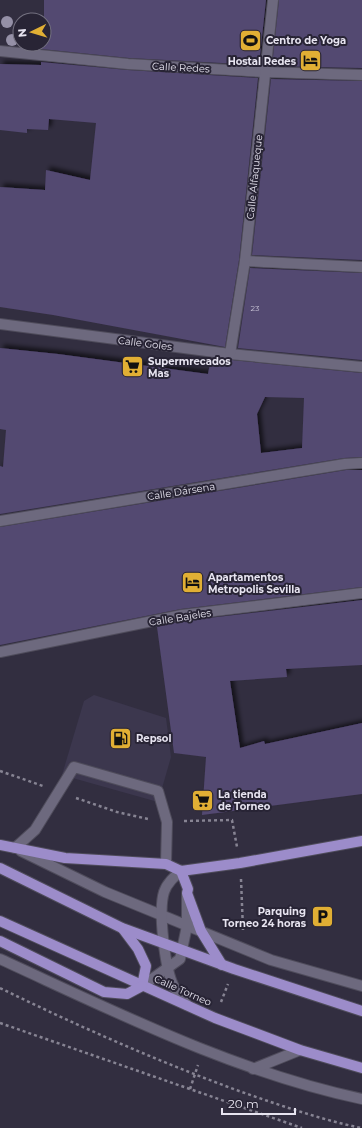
<svg xmlns="http://www.w3.org/2000/svg" width="362" height="1128" font-family="Montserrat,sans-serif">
  <defs>
    <filter id="shadow"><feDropShadow dx="3.5" dy="-3.5" stdDeviation="2" flood-color="#0009"/></filter>
  </defs>
  <rect width="100%" height="100%" fill="#322e40"/>
  <polygon fill="#3c374e" points="94,695 166,718 171,757 158,802 62,775 84,701"/>
  <g fill="#534871" fill-rule="evenodd" filter="url(#shadow)">
    <polygon points="44,0 266,0 259,65 129,58 41,49 42,44 44,44"/>
    <polygon points="279,0 362,0 362,68 272,66"/>
    <polygon points="41,62 128,70 258,78 239,260 225,347 53,315 0,307 0,187 45,190 46,170 90,180 96,123 49,119 48,130 27,129 27,133 0,130 0,64 41,65"/>
    <polygon points="271,79 362,81 362,260 252,255"/>
    <polygon points="250,268 362,273 362,360 238,348"/>
    <path d="M0,348L58,354L208,374L211,358L362,373V457L344,458L0,514V466L3,467L6,430L0,429ZM265,397L304,398L302,448L261,453L257,414Z"/>
    <polygon points="346,470 362,470 362,587 181,609 0,645 0,527"/>
    <polygon points="362,600 362,665 286,669 287,677 230,681 240,748 264,741 265,744 362,723 362,794 202,815 206,757 174,753 157,627 183,621"/>
  </g>
  <g fill="none" stroke-linecap="round" stroke-linejoin="round">
    <defs>
      <g id="minor">
        <polyline points="0,51 128,64 264,72 362,75"/>
        <polyline points="245,261 362,267"/>
        <polyline points="0,324 230,354 362,367"/>
        <polyline points="230,354 245,261 273,0"/>
        <polyline points="0,521 345,464 362,463"/>
        <polyline points="0,652 182,615 362,593"/>
        <polyline points="15,848 35,830 74,767 158,791 167,822 166,864"/>
        <polyline points="21,851 105,892 271,960 362,986"/>
        <path d="M181,871C174,877 167,883 164,892C158,911 165,970 174,987C178,994 183,999 187,1005"/>
        <path d="M0,959C118,1013 235,1072 362,1099"/>
        <polyline points="142,986 180,959 187,926 187,896"/>
        <polyline points="253,1069 300,1050"/>
      </g>
      <g id="major">
        <polyline points="0,845 65,858 166,864 181,871 240,863 362,841"/>
        <polyline points="0,868 122,928 234,969 362,1011"/>
        <polyline points="181,871 188,889 187,893 201,931 222,965"/>
        <polyline points="0,921 215,1018 300,1050 362,1068"/>
        <polyline points="123,929 138,949 146,966 142,986"/>
        <polyline points="0,941 104,992 127,994 142,986"/>
      </g>
    </defs>
    <use href="#minor" stroke="#4f4c5b" stroke-width="12"/>
    <use href="#major" stroke="#4f4c5b" stroke-width="12"/>
    <g stroke="#878493" stroke-width="2.5" stroke-dasharray="3 3" stroke-linecap="butt">
      <polyline points="0,771 43,786"/>
      <polyline points="76,798 117,812 148,819"/>
      <polyline points="184,821 232,820 237,847"/>
      <polyline points="241,879 243,930"/>
      <path d="M0,988C78,1026 157,1061 239,1091C279,1105 319,1119 361,1128"/>
      <polyline points="221,1002 228,984"/>
      <polyline points="0,1023 302,1128"/>
      <polyline points="190,1089 198,1065"/>
    </g>
    <use href="#minor" stroke="#6d697e" stroke-width="10"/>
    <use href="#major" stroke="#9c8cca" stroke-width="10"/>
  </g>
  <g fill="#9590a7">
    <circle cx="7" cy="22" r="6"/>
    <circle cx="12" cy="40" r="6"/>
  </g>
  <defs>
    <symbol id="stadium-square" viewBox="-11 -11 22 22"><rect x="-9" y="-9" width="18" height="18" rx="4" fill="#e1af34" stroke="#282435"/><path d="M0-5a6.5 5 0 1 0 0 10a6.5 5 0 1 0 0-10ZM-3.5-1.8h7v3.6h-7Z" fill="#111"/></symbol>
    <symbol id="hotel-square" viewBox="-11 -11 22 22"><rect x="-9" y="-9" width="18" height="18" rx="4" fill="#e1af34" stroke="#282435"/><path d="M-6-4.5h1.5V1H6V5H4.5V3h-9V5H-6ZM-4 0a1.8 1.8 0 1 1 3.6 0ZM.5 0V-2.5h3Q6-2.5 6 0Z" fill="#111"/></symbol>
    <symbol id="supermarket-square" viewBox="-11 -11 22 22"><rect x="-9" y="-9" width="18" height="18" rx="4" fill="#e1af34" stroke="#282435"/><path d="M-6-5.5h2.5l.6 2H6L4.5 2H-2.5L-4.4-4H-6ZM-1.5 3.2a1.3 1.3 0 1 0 .1 0ZM3 3.2a1.3 1.3 0 1 0 .1 0Z" fill="#111"/></symbol>
    <symbol id="fuel-square" viewBox="-11 -11 22 22"><rect x="-9" y="-9" width="18" height="18" rx="4" fill="#e1af34" stroke="#282435"/><path d="M-5.5-6h7V0h2V4h1.3V-2.5L3-4.5l.8-.8L6-3V5H2.5V1h-1V6h-7ZM-4.2-4.7v3.2H.2V-4.7Z" fill="#111"/></symbol>
    <symbol id="parking-square" viewBox="-11 -11 22 22"><rect x="-9" y="-9" width="18" height="18" rx="4" fill="#e1af34" stroke="#282435"/><path d="M-3.5-5.5H1a3.5 3.5 0 0 1 0 7H-1V5.5H-3.5ZM-1-3.4V-.6H.8a1.4 1.4 0 0 0 0-2.8Z" fill="#111"/></symbol>
  </defs>
  <g fill-rule="evenodd">
    <use href="#stadium-square" x="238" y="28" width="25" height="25"/>
    <use href="#hotel-square" x="298" y="48" width="25" height="25"/>
    <use href="#supermarket-square" x="120" y="354" width="25" height="25"/>
    <use href="#hotel-square" x="180" y="570" width="25" height="25"/>
    <use href="#fuel-square" x="108" y="726" width="25" height="25"/>
    <use href="#supermarket-square" x="190" y="788" width="25" height="25"/>
    <use href="#parking-square" x="310" y="904" width="25" height="25"/>
  </g>
  <g text-anchor="middle" stroke-width="4" stroke-linejoin="round" paint-order="stroke">
    <g font-size="8" fill="#c2bdd0">
      <text x="255" y="311">23</text>
    </g>
    <g font-size="10" font-weight="bold" fill="#e7e4f0" stroke="#282435" text-anchor="start">
      <text x="266" y="44">Centro de Yoga</text>
      <text x="296" y="65" text-anchor="end">Hostal Redes</text>
      <text x="148" y="365">Supermrecados<tspan x="148" dy="12">Mas</tspan></text>
      <text x="208" y="581">Apartamentos<tspan x="208" dy="12">Metropolis Sevilla</tspan></text>
      <text x="136" y="742">Repsol</text>
      <text x="218" y="798">La tienda<tspan x="218" dy="12">de Torneo</tspan></text>
      <text x="306" y="915" text-anchor="end">Parquing<tspan x="306" dy="12">Torneo 24 horas</tspan></text>
    </g>
    <g font-size="10" fill="#e7e4f0" stroke="#282435">
      <text transform="translate(181 67) rotate(3)" y="4">Calle Redes</text>
      <text transform="translate(254 177) rotate(-84)" y="4">Calle Alfaqueque</text>
      <text transform="translate(145 343) rotate(7)" y="4">Calle Goles</text>
      <text transform="translate(181 491) rotate(-9)" y="4">Calle Dársena</text>
      <text transform="translate(180 617) rotate(-9)" y="4">Calle Bajeles</text>
      <text transform="translate(183 990) rotate(24)" y="4">Calle Torneo</text>
    </g>
  </g>
  <g transform="translate(32 32) rotate(265)"><circle r="19" fill="#282435" stroke="#747180"/>
  <path d="M0-3L7 15L0 10L-7 15Z" fill="#e1af34"/>
  <text y="-6" font-size="11" font-weight="bold" text-anchor="middle" fill="#e7e4f0">N</text>
  </g>
  <path d="M222 1108v6h73v-6" fill="none" stroke="#e7e4f0" stroke-width="2"/>
  <text x="228" y="1108" font-size="12" fill="#e7e4f0" stroke="#282435" stroke-width="3" paint-order="stroke">20 m</text>
</svg>
